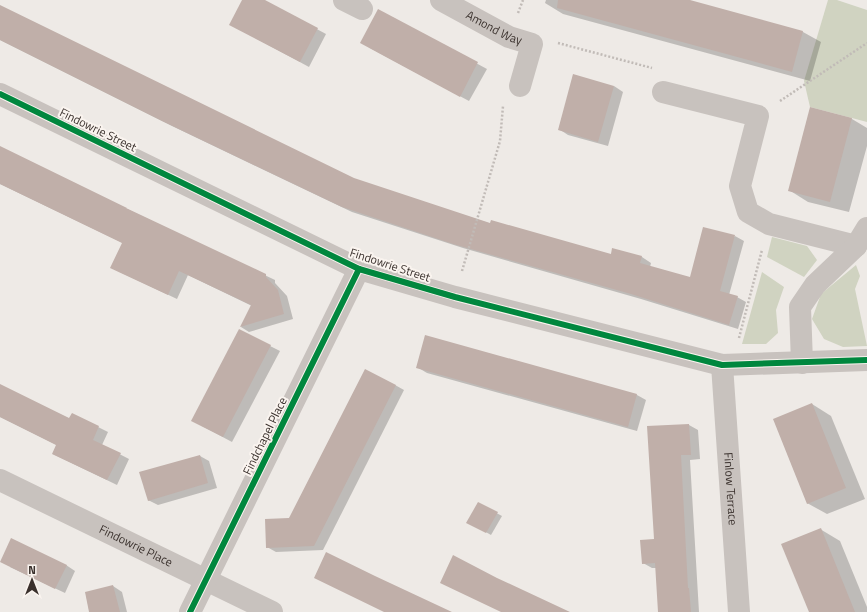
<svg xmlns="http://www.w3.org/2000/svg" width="867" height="612" font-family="'Titillium Web',sans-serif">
  <rect width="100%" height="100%" fill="#eeeae6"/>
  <g fill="#d0d3c1">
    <polygon points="828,0 837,0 867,10 867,122 810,107 804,81"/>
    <polygon points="772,237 807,246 817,260 804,277 767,257"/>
    <polygon points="856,265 860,276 855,289 867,346 843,347 824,339 812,319 821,294"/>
    <polygon points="762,272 784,287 776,310 778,333 766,344 742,344"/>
  </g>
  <g fill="#0003">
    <polygon points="243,0 263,0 326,34 309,67 239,29"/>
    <polygon points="546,0 687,0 803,32 821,42 810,81 563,14 545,3"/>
    <polygon points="0,6 354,179 491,224 611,255 613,249 642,257 651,263 650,267 691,278 735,236 744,241 729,295 737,297 746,302 738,329 641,299 463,248 352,212 172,126 0,40"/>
    <polygon points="378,10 487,69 469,101 370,48"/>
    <polygon points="614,86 623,92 608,146 568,135 559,129"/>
    <polygon points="811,108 852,119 867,128 867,146 849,212 808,202 789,190"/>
    <polygon points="0,148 275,280 275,283 287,296 293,319 249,332 241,327 252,306 188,275 177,299 120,272 123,243 0,184"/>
    <polygon points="270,346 280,351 232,442 202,426"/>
    <polygon points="417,367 637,395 646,400 637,431 427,373"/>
    <polygon points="395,385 404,390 323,550 276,552 267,547"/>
    <polygon points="0,386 70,419 72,414 108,432 102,445 129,459 117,485 53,454 57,445 0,417"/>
    <polygon points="812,404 831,416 865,499 827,514 807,503"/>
    <polygon points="689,425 698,430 700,459 690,460 699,612 659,612 657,568 652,568 643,563 655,540"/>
    <polygon points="200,456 209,461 217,488 158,505 148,500"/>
    <polygon points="478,503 502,516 491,535 468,522"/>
    <polygon points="820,529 840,541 867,607 867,612 810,612"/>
    <polygon points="66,565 75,571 65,593 10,567"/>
    <polygon points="113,586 122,592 127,612 90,612"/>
  </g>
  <g fill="#c0afa9">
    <polygon points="242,0 265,0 318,28 300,62 229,25"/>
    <polygon points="558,0 690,0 803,31 792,72 557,8"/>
    <polygon points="0,5 354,178 490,223 491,220 611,254 612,248 642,256 640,263 690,277 703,227 735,235 720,291 738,296 729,325 631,294 453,244 342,207 162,121 0,40"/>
    <polygon points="378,9 478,62 460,97 360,43"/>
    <polygon points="573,74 614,86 598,142 558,130"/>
    <polygon points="810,107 852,118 830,202 788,191"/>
    <polygon points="0,146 127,208 126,208 266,274 266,277 278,290 284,314 240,327 251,305 179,271 168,295 110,268 122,243 0,184"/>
    <polygon points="239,329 271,345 223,437 191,421"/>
    <polygon points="425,335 637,394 628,427 416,368"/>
    <polygon points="365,369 396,385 314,546 266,548 265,519 289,518"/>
    <polygon points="0,384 69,418 72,413 99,426 93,440 121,453 107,480 52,454 56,445 0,417"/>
    <polygon points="812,403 846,488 807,504 773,419"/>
    <polygon points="689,424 691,455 681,455 688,588 689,588 691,612 658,612 655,563 642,564 640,540 654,539 647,426"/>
    <polygon points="200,455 208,483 148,501 139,472"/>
    <polygon points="478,502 498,512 486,533 466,523"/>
    <polygon points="821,528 855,612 809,612 781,544"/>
    <polygon points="11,538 67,565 55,589 0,562"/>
    <polygon points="326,552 375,576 452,612 384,612 314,578"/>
    <polygon points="453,555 497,578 570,612 501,612 440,583"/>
    <polygon points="113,585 120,612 89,612 85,592"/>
  </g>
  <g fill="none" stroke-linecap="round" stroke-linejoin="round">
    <g stroke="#c1bbb7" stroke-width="2.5" stroke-dasharray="2 2" stroke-linecap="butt">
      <polyline points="518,13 523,0"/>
      <polyline points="558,43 652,68"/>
      <polyline points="780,101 867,43"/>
      <polyline points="462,271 500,141 503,106"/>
      <polyline points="739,338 762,250"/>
    </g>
    <g stroke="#c8c2be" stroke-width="22">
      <polyline points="344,0 362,9"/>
      <path id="s1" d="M441,0L509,37L532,44L520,86"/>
      <polyline points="663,92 758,116 740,186 748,212 769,224 856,246"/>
      <polyline points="0,94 359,269 455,297 722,365 867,360"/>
      <polyline points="802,363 800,307 815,285 856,246 867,228"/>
      <path id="s2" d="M722,365L739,612"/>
      <path id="s3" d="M0,480L272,612"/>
      <polyline points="190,612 359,269"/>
    </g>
    <defs>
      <g id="cycleway">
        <polyline points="0,94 359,269 455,297 722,365 867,360"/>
        <polyline points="190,612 359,269"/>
      </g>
    </defs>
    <use href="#cycleway" stroke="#faf4ef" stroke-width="8"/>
    <use href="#cycleway" stroke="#00873e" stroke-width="6"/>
  </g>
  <g text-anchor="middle" stroke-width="4" stroke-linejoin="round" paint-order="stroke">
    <g font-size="12" fill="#39302c" stroke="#faf4ef">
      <text dy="4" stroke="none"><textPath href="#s1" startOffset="60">Amond Way</textPath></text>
      <text transform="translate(98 130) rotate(26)" y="4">Findowrie Street</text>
      <text transform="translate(390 265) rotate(18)" y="4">Findowrie Street</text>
      <text transform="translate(265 436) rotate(-64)" y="4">Findchapel Place</text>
      <text dy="4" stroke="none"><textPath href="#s2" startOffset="124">Finlow Terrace</textPath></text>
      <text dy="4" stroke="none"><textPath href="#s3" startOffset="151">Findowrie Place</textPath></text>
    </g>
  </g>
  <g transform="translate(32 580)" stroke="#faf4ef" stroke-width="3" paint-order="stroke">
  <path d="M0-3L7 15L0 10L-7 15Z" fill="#39302c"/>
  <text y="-6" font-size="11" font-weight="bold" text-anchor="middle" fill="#39302c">N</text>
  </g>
</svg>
